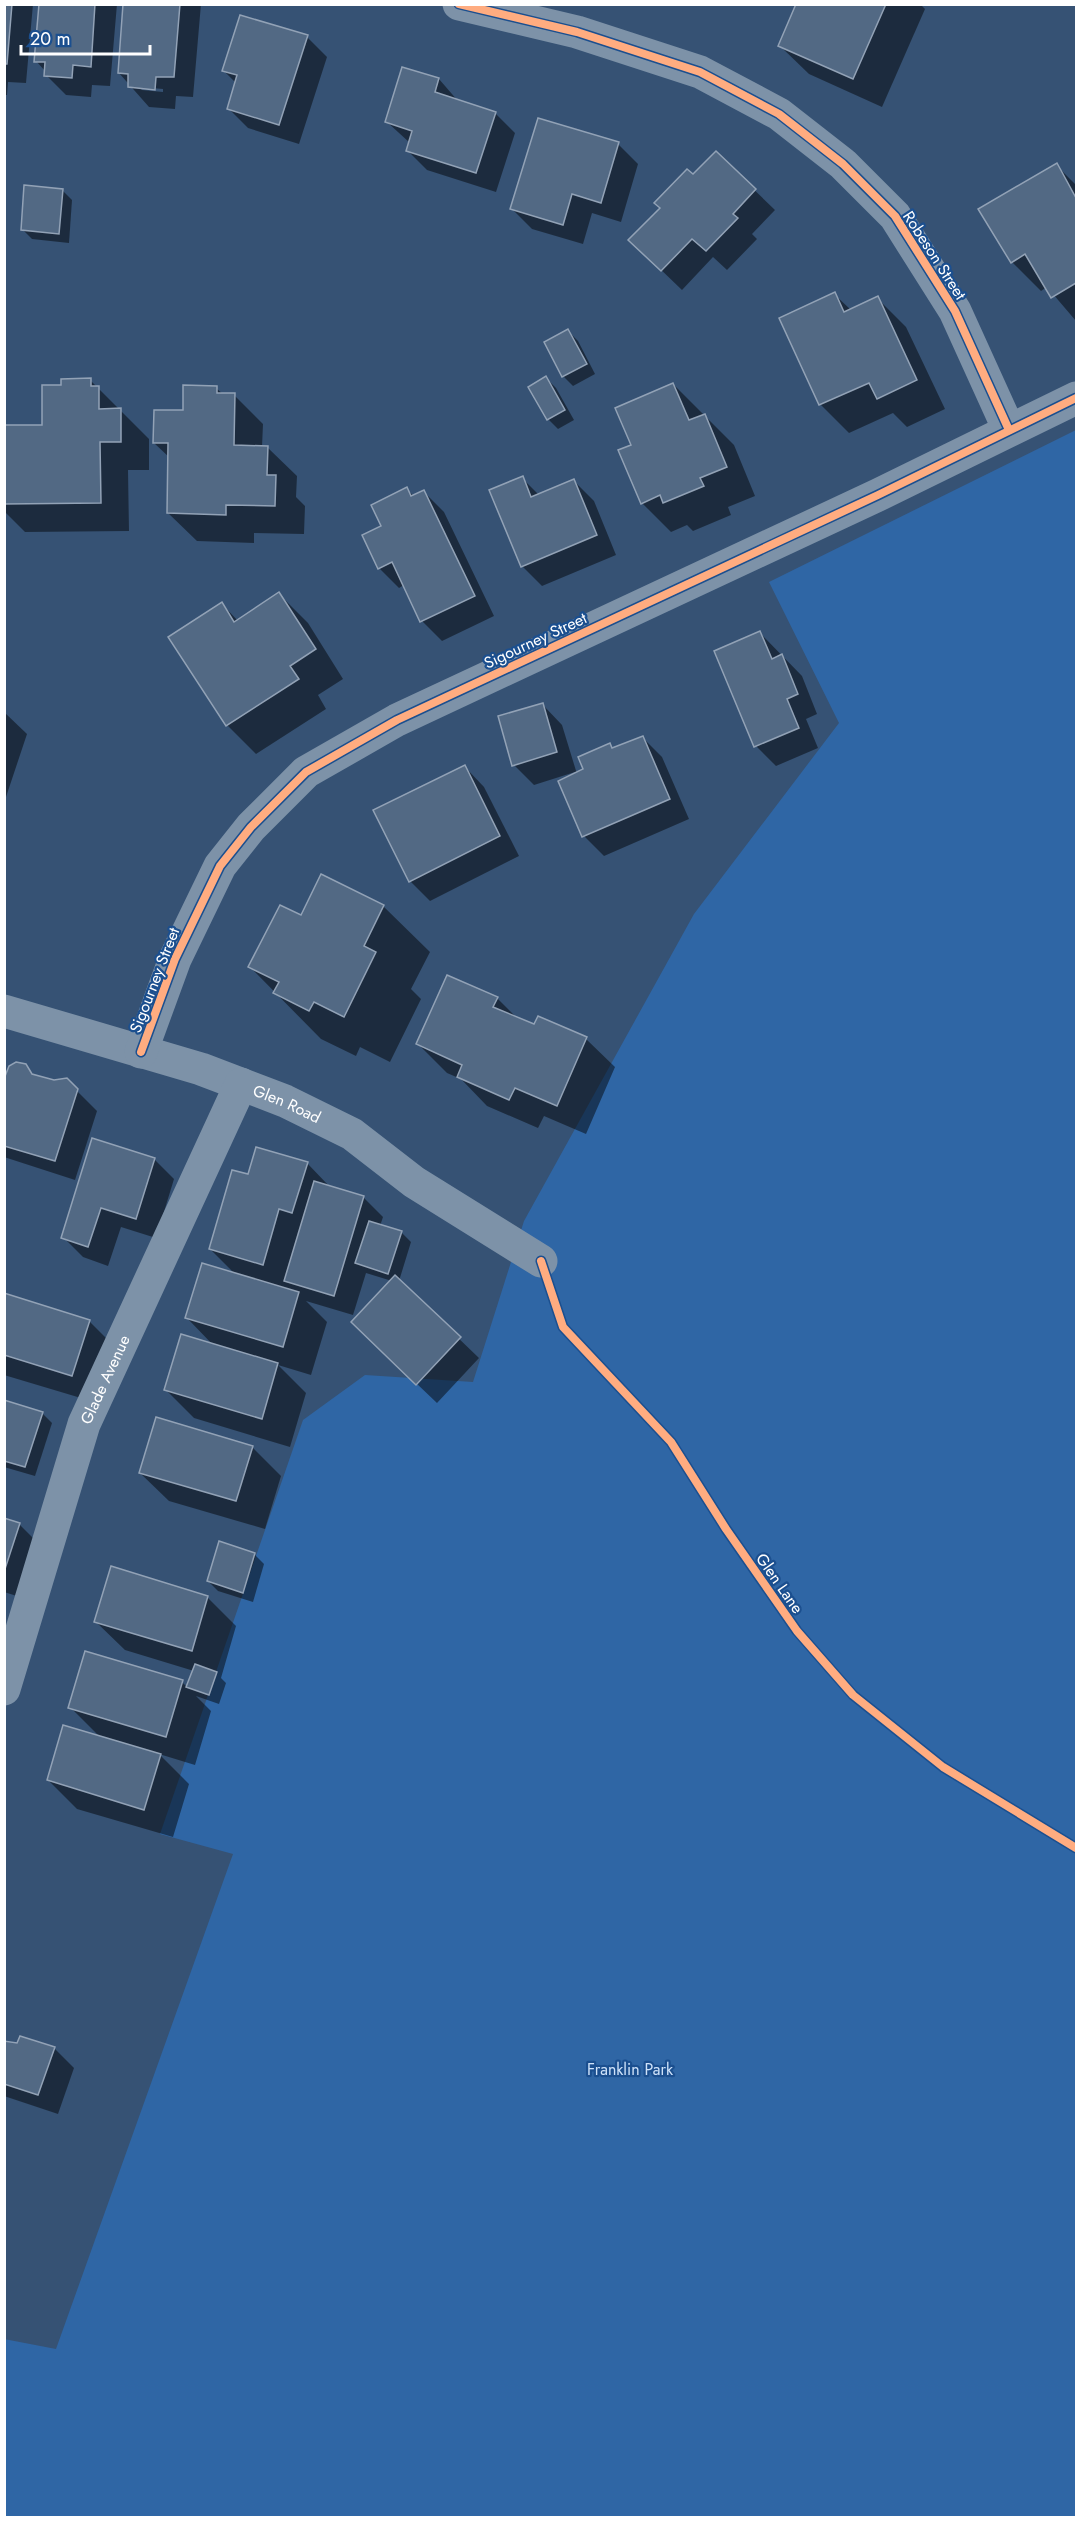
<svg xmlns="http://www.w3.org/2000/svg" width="1081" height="2522" font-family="Jost,sans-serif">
  <rect width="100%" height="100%" fill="#365274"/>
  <polygon fill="#2f66a5" points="1076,430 1076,2517 5,2517 4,2339 56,2349 233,1854 160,1834 303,1420 365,1375 473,1382 524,1221 694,914 839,723 769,582"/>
  <g fill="#0007" fill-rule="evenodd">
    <polygon points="4,4 33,4 26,83 8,82 7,95 4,95"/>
    <polygon points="40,4 117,4 110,86 92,85 91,97 66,95 46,75 46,72 36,61"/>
    <path d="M124,4H201L193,97L176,96L175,109L149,107L119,73ZM139,87L163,89V92L142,90Z"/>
    <polygon points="798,4 920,4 925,9 882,107 809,74 780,46"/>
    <polygon points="307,37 327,57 299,144 248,128 228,108 236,83 224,71"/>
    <polygon points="403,69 439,79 458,101 495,113 515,133 496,192 427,170 407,150 410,143 387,122"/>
    <polygon points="618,144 638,164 621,222 592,213 583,244 532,229 512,209"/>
    <polygon points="716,153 775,210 752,234 757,239 727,270 713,257 682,290 630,240"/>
    <polygon points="1056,165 1076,185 1076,321 1047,287 1041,291 1012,262"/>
    <polygon points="62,190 72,200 69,243 32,239 22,229"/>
    <polygon points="834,294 851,310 877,298 906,327 945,409 907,427 893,413 849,433 821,405 781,318"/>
    <polygon points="568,331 578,341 595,374 573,386 563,376"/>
    <polygon points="546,378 556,388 574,420 558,429 548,419 530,387"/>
    <polygon points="90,380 149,439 149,470 128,470 129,531 25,532 4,511 4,426 44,426 62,386"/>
    <polygon points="673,384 734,445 755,496 728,507 731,515 693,531 687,525 671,532 642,503"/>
    <polygon points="216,388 224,395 234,395 263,424 262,447 268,448 297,476 296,497 305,506 304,534 254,533 254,543 197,541 168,513 170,458 154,443 184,412"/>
    <polygon points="522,478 539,495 574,481 594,501 616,555 542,586 522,566"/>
    <polygon points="406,489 414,496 424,492 444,512 494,616 442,641 422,621 404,585 399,588 379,568 383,527"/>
    <polygon points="279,594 308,623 343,679 318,695 326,709 256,754 227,725 170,638 222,604 238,621"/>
    <polygon points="760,633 802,676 817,714 806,719 818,748 776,766 756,746"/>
    <polygon points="542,704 562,725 577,774 585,770 610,745 614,749 642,737 662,757 689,819 604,856 584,836 575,772 534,785 514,765"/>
    <polygon points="4,712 27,734 4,803"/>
    <polygon points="465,767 484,787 519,856 430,901 410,881"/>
    <polygon points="383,906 430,952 411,989 421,999 390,1062 360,1047 356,1056 321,1039 250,967 301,917"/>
    <polygon points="497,998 518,1019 535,1026 586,1039 615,1067 586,1134 544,1116 538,1128 487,1106 461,1079 447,1073 418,1044"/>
    <polygon points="23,1064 34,1076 53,1082 66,1080 97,1111 75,1180 4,1157 4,1079"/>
    <polygon points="154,1159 174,1179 156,1238 121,1227 108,1266 83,1257 63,1237"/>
    <polygon points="307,1163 330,1187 363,1197 383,1217 380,1226 401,1232 411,1242 399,1281 479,1358 437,1403 373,1342 392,1281 366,1273 353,1315 306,1301 327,1322 311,1375 278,1365 306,1393 290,1447 194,1418 165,1389 214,1346 187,1318 236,1275 210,1249 249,1176"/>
    <polygon points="4,1295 89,1321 118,1350 101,1404 4,1375"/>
    <polygon points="4,1401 42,1413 52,1423 35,1476 4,1467"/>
    <polygon points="252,1447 281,1476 265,1529 169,1501 140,1473"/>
    <polygon points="4,1520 19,1524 48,1553 33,1601 4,1592"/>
    <polygon points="254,1554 264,1564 253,1602 218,1591 208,1581"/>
    <polygon points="207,1597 236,1626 221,1678 226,1683 219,1704 196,1696 211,1711 195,1765 159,1754 189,1784 173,1837 77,1809 48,1780 100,1737 70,1707 182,1682 188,1688 194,1671 125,1650 96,1622"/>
    <polygon points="4,2042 54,2048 74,2068 58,2114 4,2096"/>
  </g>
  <g fill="#526984" stroke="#92a2b6" stroke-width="1.5">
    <polygon points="4,4 12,4 7,64 4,64"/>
    <polygon points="39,4 95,4 91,67 73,65 72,78 44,76 45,62 34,62"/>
    <polygon points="123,4 180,4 174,77 156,77 155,90 128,87 128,74 118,73"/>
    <polygon points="796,4 886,4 853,79 778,46"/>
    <polygon points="240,15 308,35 279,125 227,109 237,75 222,71"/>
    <polygon points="402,67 439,78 435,92 496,112 476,173 406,151 412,131 385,122"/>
    <polygon points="538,118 619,142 601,203 572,194 563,225 510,209"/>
    <polygon points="716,151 756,189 733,214 738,218 706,251 692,239 661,271 628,240 660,208 654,203 687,169 693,174"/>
    <polygon points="1057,163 1076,198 1076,283 1051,298 1025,254 1011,263 978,209"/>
    <polygon points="24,185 63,189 59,234 21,230"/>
    <polygon points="835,292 844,312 878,296 917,380 877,399 869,383 819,405 779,318"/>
    <polygon points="568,329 587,364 562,377 544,342"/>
    <polygon points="546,376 565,410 547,420 528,387"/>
    <polygon points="91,378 91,386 99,386 99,409 121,408 121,442 100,442 101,503 4,504 4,425 42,425 42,385 61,385 61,379"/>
    <polygon points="673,383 689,420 705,414 727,467 700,478 704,486 663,503 660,495 641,504 618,450 631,445 615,408"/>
    <polygon points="183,385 217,386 217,393 235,393 234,445 268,446 267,475 276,475 275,506 226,505 226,515 167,513 168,443 153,443 154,410 183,410"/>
    <polygon points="523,476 531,497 574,479 597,535 521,567 489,490"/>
    <polygon points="407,487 411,496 424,490 475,596 420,622 392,562 378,569 362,535 381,526 371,505"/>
    <polygon points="279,592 316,649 290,666 299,679 226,726 168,637 222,602 234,622"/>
    <polygon points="760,631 772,659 782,654 798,694 787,699 799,728 754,747 714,651"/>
    <polygon points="543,703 557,752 512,766 498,716"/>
    <polygon points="643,736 670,799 582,837 558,781 583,769 578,757 610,743 612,748"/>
    <polygon points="465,765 500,836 409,882 373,810"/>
    <polygon points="321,874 384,905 364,946 376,952 344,1017 314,1002 309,1011 273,993 279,982 248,967 280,905 301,915"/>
    <polygon points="447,975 498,997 493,1007 534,1024 538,1016 587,1037 557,1106 515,1088 509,1100 457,1077 462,1065 416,1044"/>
    <polygon points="16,1062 26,1064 32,1074 54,1080 67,1078 78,1089 55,1161 4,1146 4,1079 9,1066"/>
    <polygon points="92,1138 155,1158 136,1219 101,1208 88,1247 61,1238"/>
    <polygon points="256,1147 308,1162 292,1213 279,1209 263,1265 209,1249 232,1170 248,1174"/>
    <polygon points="314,1181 364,1196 334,1296 284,1281"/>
    <polygon points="369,1221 402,1231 388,1274 355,1263"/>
    <polygon points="202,1263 299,1292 283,1347 185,1318"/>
    <polygon points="395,1275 461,1337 416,1385 351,1322"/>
    <polygon points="4,1293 90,1320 72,1376 4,1355"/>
    <polygon points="181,1334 278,1363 262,1419 164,1390"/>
    <polygon points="4,1400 43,1412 25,1467 4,1461"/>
    <polygon points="156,1417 253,1446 236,1501 139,1473"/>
    <polygon points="4,1518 20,1523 4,1572"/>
    <polygon points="219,1541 255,1553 243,1593 207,1581"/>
    <polygon points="111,1566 208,1596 192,1651 94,1622"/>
    <polygon points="85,1651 183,1680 166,1737 68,1708"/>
    <polygon points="195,1664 217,1672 209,1695 186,1687"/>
    <polygon points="63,1725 161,1754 144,1810 47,1780"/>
    <polygon points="20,2036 55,2047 38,2095 4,2084 4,2041 17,2043"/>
  </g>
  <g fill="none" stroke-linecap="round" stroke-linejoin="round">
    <g stroke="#7d92a8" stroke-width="33">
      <polyline points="459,4 577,32 700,72 779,114 843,164 895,216 955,311 1009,430"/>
      <path id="s1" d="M4,1011L201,1069L285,1101L352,1134L414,1182L541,1261"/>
      <polyline points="141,1052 175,959 220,866 251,827 306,772 397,720 878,495 1076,398"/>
      <path id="s2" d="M4,1689L84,1424L241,1084"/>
    </g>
    <defs>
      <g id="cycleway">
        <polyline points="459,4 577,32 700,72 779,114 843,164 895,216 955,311 1009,430"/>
        <polyline points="141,1052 175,959 220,866 251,827 306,772 397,720 878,495 1076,398"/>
        <polyline points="541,1261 563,1327 671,1442 726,1529 797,1631 853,1695 943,1767 1076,1848"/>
      </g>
    </defs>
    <use href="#cycleway" stroke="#1b4f8f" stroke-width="11"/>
    <use href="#cycleway" stroke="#ffac80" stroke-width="8"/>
  </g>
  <g text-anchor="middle" stroke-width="4.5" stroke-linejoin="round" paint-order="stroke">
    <g font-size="16" fill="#fff" stroke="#1b4f8f">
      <text transform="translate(935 255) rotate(57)" y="6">Robeson Street</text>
      <text transform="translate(535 640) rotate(-25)" y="6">Sigourney Street</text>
      <text transform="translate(154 980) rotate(-69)" y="6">Sigourney Street</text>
      <text dy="6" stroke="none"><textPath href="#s1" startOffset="298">Glen Road</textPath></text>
      <text dy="6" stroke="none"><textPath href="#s2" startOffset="326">Glade Avenue</textPath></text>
      <text transform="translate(780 1583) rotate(55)" y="6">Glen Lane</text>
    </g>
    <g font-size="16" fill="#cfe3fa" stroke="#1b4f8f">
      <text x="630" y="2075">Franklin Park</text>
    </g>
  </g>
  <rect width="1081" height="2522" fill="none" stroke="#ffffff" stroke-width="12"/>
  <path d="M21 45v9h129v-9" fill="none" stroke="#ffffff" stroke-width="3"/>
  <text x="30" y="45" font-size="18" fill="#ffffff" stroke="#1b4f8f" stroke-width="4.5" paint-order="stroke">20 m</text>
</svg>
